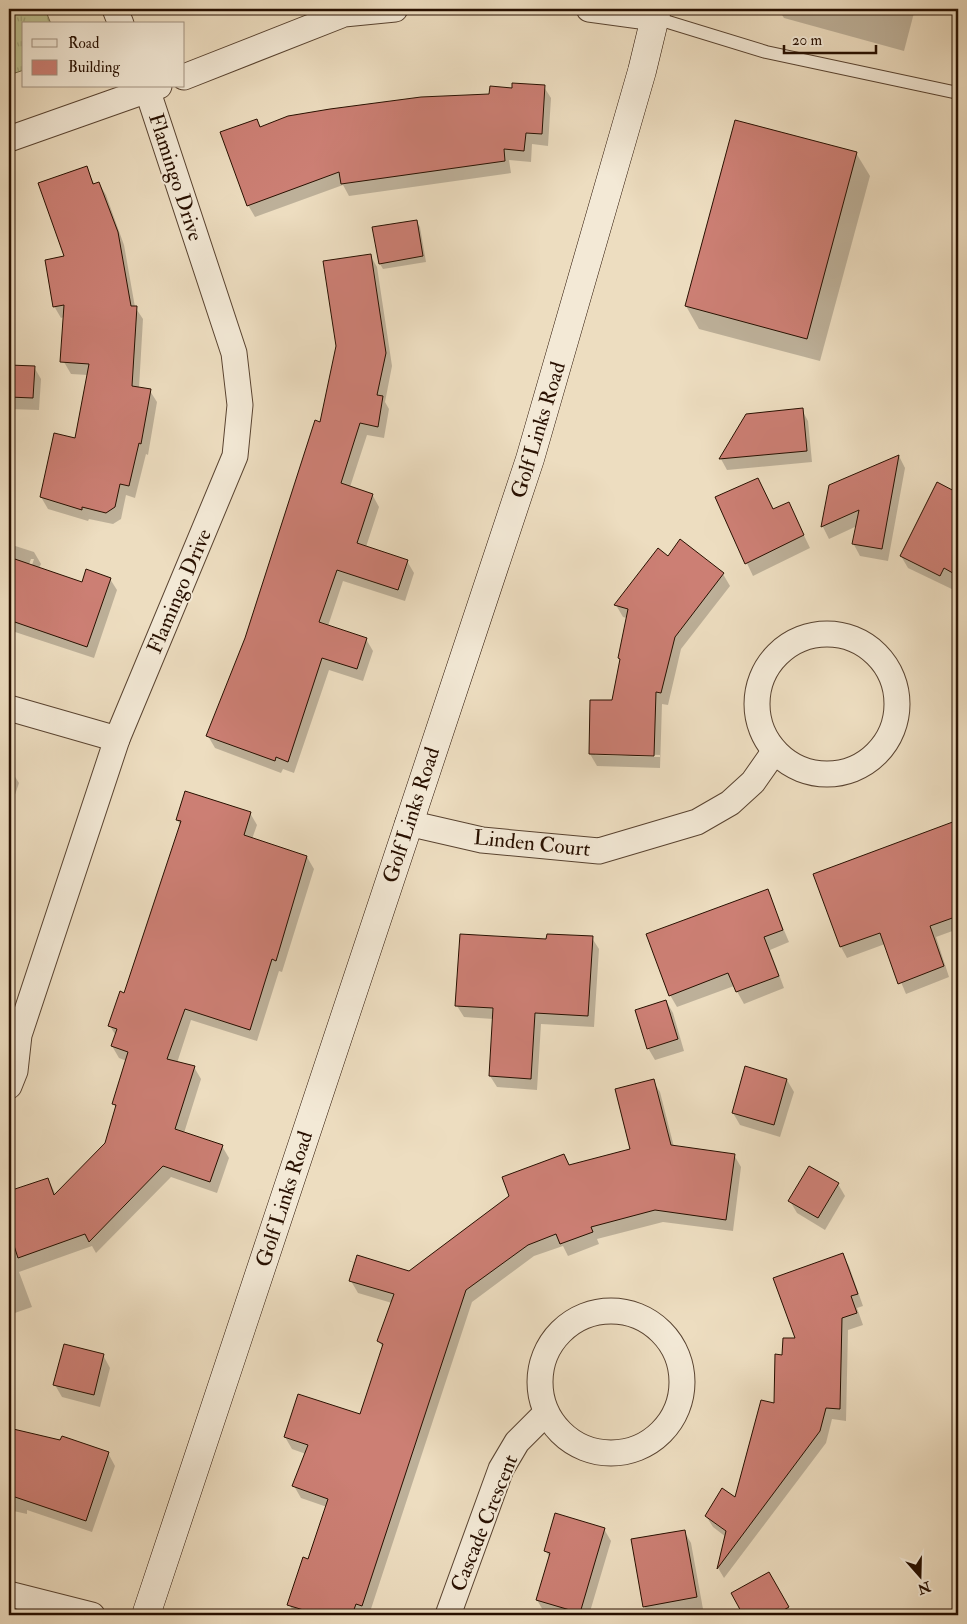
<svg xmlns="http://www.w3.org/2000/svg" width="967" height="1624" font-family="'IM FELL Double Pica',serif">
  <defs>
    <pattern id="park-tufts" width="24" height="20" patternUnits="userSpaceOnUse" patternTransform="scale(1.25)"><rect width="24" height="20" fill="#bdbf8f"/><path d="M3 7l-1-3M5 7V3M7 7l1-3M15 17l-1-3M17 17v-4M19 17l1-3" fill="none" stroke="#a2a37a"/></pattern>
  </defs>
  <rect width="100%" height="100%" fill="#edddc0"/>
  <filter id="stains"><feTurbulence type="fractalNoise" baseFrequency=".004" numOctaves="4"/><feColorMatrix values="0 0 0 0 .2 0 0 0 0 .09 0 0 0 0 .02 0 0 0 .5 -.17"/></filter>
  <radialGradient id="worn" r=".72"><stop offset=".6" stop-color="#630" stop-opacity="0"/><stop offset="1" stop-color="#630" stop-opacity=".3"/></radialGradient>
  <polygon fill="url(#park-tufts)" stroke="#726848" points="9,9 45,9 51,24 24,24 24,70 9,75"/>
  <g fill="#0003" fill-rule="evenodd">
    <polygon points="778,9 915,9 904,51 784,18"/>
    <polygon points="544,87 551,98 548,146 532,144 531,162 509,160 511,173 349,196 343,185 255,217 248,205 256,120 260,128 490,95 513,89"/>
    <polygon points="856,153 870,176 820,361 699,329 686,306"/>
    <polygon points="86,168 95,185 99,183 106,195 124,245 135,307 143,319 139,388 150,391 157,402 148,455 146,454 135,498 126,495 121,519 113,524 89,519 88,521 48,509 41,497 76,440 88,375 71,374 64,362 64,317 61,318 54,306"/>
    <polygon points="416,221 420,227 426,262 383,269 380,264"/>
    <polygon points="370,255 377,267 392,366 385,402 389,409 384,438 367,435 350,487 373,496 379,507 366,547 407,561 414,573 405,601 343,581 328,626 366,639 373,651 363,681 329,670 294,773 283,769 281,773 215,748 208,736 246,638 321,424"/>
    <polygon points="9,366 34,367 41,379 39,410 9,409"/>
    <polygon points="802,410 808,421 812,462 727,470 721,459 746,415"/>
    <polygon points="899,456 905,468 888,561 860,556 853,543 857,526 829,539 823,527 830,486"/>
    <polygon points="758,479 774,510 789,504 810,548 753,576 716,498"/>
    <polygon points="937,484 958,495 958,592 908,568 901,556"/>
    <path d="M9,544L34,552L41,564L39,568L82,584L110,579L117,590L94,658L9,630ZM31,559H34L30,571L27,570Z"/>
    <path d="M668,558L723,574L730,586L681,649L668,705L662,704L660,768L597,766L590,754L613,702L627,618L623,617L616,605ZM595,753L660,755V757L595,755Z"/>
    <polygon points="9,771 12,772 19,783 10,809"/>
    <polygon points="958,807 958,819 955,813"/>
    <polygon points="250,813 257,825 252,839 307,857 314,869 282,972 279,971 257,1041 191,1020 177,1063 194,1067 201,1079 184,1133 222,1146 229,1158 217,1193 171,1177 96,1253 92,1246 19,1272 32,1307 9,1315 9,1193 48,1179 56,1195 106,1144 117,1109 113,1103 127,1061 119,1058 112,1046 116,1036 110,1026 125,994 181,826 177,820"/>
    <polygon points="953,836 958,850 958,929 936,937 949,977 906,994 885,944 847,958 841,947"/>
    <polygon points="767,890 789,942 770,950 784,988 744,1004 734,986 677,1007 670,995"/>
    <polygon points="592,938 599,949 594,1027 541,1024 537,1090 497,1087 490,1076 493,1019 464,1017 457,1006 547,940"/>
    <polygon points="666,1001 673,1013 684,1051 655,1060 648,1048"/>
    <polygon points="787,1080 794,1092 780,1137 740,1125 733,1113"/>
    <polygon points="653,1081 660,1092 674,1147 734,1155 741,1167 733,1231 663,1222 597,1239 599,1244 568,1256 563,1246 534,1256 472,1302 369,1615 295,1615 289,1604 308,1560 327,1507 301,1498 294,1486 306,1454 292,1449 285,1437 360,1416 383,1348 379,1341 392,1303 358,1293 351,1281 410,1272 564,1155 570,1166 632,1150"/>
    <polygon points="838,1184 845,1196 825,1230 797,1213 790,1201"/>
    <polygon points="842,1254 849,1266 863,1306 857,1308 863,1325 848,1330 846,1421 832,1419 826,1443 724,1578 718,1568 726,1537 713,1527 706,1516 736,1500 776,1405 783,1356 797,1340"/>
    <polygon points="103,1355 110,1368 100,1407 62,1397 55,1385"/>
    <polygon points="9,1430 108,1453 115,1466 92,1532 27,1510 27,1514 9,1510"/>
    <polygon points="604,1529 611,1541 589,1615 555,1615 544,1612 537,1600 550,1558 545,1550"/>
    <polygon points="684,1531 691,1543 703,1609 669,1615 649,1615 644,1606"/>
    <polygon points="768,1574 792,1615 745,1615 733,1594"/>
  </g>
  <g fill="#cc7f74" stroke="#281000">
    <polygon points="512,83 545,85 542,134 526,133 524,151 504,149 505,161 341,184 339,172 247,206 220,132 257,119 260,127 288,116 330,109 421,97 489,94 490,86 512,88"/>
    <polygon points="735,120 857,152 807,339 685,306"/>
    <polygon points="87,166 93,184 99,182 118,232 131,306 137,306 132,386 151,389 141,444 139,443 129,486 120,484 115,507 106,513 82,507 82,510 40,497 54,433 75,438 89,364 60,362 64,305 53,307 45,260 64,256 38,183"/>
    <polygon points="417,220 423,256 379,264 372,227"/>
    <polygon points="371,254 386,353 377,395 383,396 378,427 360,423 341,483 373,494 357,543 408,560 398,590 337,570 319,622 367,638 357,669 322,658 288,762 276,757 275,761 206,736 245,638 315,420 320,422 336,346 323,261"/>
    <polygon points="9,365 35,366 33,398 9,397"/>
    <polygon points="803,408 807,451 719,459 746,414"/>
    <polygon points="899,455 882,549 852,544 859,510 821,527 829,485"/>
    <polygon points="758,478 773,509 789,502 804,535 745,564 715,497"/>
    <polygon points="937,482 958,493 958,576 944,568 940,576 900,556"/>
    <polygon points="680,539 724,573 675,637 661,693 656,692 654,756 589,754 590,700 612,700 620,659 618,658 628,609 614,605 658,548 668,556"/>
    <polygon points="9,557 82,582 86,569 111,578 87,647 9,620"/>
    <polygon points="185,791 251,812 244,835 307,856 276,961 272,959 250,1030 185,1009 167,1059 195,1066 175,1129 223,1145 210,1182 163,1166 89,1242 85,1234 18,1258 9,1230 9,1191 48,1178 54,1195 105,1143 116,1105 112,1104 128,1052 111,1046 117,1029 108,1026 120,991 124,993 181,821 176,820"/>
    <polygon points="958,820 958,916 930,926 944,966 898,984 880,933 840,947 813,874"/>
    <polygon points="768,889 783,930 764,937 779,976 736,992 728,973 669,996 646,934"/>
    <polygon points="460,934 546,939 547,934 593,936 588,1016 535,1013 531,1079 489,1076 493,1008 455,1006"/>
    <polygon points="666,1000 678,1039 647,1049 635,1010"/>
    <polygon points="745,1066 787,1079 774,1125 732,1113"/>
    <polygon points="654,1079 671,1145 735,1154 726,1220 655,1210 591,1227 593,1232 560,1244 556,1234 528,1245 466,1290 362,1606 356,1604 352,1615 320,1615 287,1605 303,1557 308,1559 328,1499 292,1486 308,1445 284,1437 298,1394 360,1414 383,1344 377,1341 394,1294 349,1281 357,1255 409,1271 509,1196 502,1177 564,1154 569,1165 630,1149 615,1089"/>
    <polygon points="809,1166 839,1183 818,1218 788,1201"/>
    <polygon points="843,1253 858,1294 851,1296 857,1313 842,1318 840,1409 826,1408 820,1431 717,1569 726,1531 705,1516 722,1488 735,1497 761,1400 774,1403 775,1354 782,1355 783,1338 795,1338 773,1278"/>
    <polygon points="64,1344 104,1354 94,1395 53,1385"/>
    <polygon points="9,1428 60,1440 62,1436 109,1452 86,1521 9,1495"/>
    <polygon points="555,1513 605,1528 580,1613 536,1600 550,1553 544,1551"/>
    <polygon points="685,1530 697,1597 643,1607 631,1539"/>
    <polygon points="769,1572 789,1607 775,1615 743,1615 731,1593"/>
  </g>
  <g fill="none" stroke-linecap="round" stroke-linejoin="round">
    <defs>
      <polyline id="service" points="655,18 766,52 958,93"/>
      <g id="minor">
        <polyline points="115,9 121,24"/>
        <polyline points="589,9 655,18"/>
        <polyline points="184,77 344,14 395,9"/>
        <polyline points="9,139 159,86"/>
        <circle cx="827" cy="704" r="70"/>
        <polyline points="9,708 117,739"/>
        <polyline points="408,823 482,840 599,851 697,822 730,803 753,782 774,752"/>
        <polyline points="9,1086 15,1071 19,1035 117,739 235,456 240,405 234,353 146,86"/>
        <circle cx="611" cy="1382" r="71"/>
        <polyline points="9,1594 92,1615"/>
        <polyline points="448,1615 501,1469 517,1442 546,1413"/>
      </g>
      <polyline id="secondary" points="146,1615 530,459 642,71 657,9"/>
    </defs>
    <use href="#service" stroke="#594330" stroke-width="14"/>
    <use href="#minor" stroke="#594330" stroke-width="27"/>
    <use href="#secondary" stroke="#281000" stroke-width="29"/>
    <use href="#service" stroke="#f3e9d6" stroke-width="12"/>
    <use href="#minor" stroke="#f3e9d6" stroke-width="25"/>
    <use href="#secondary" stroke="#f3e9d6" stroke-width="28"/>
  </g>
  <g text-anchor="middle" stroke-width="4" stroke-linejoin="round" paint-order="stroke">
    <g font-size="21" fill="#281000" stroke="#f3e9d6">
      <text transform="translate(176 177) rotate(72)" y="7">Flamingo Drive</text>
      <text transform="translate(538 430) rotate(-73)" y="7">Golf Links Road</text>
      <text transform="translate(179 591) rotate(-67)" y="7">Flamingo Drive</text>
      <text transform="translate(411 815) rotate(-72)" y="7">Golf Links Road</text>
      <text transform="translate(532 843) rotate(6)" y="7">Linden Court</text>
      <text transform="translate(284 1199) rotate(-72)" y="7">Golf Links Road</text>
      <text transform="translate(484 1523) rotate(-68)" y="7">Cascade Crescent</text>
    </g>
  </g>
  <rect width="967" height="1624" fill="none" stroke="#edddc0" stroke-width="30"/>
  <rect x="10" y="10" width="947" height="1604" fill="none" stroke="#281000" stroke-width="2.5"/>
  <rect x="15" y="15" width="937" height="1594" fill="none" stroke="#281000"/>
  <rect x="22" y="22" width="162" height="65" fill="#f3e9d6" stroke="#a29280"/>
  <rect x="32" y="39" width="25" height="8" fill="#f3e9d6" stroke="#a29280"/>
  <text x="68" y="48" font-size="15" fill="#281000">Road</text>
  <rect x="32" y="60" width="25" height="15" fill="#cc7f74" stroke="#a29280"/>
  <text x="68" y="72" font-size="15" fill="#281000">Building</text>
  <g transform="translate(920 1576) rotate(160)" stroke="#f3e9d6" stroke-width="4" paint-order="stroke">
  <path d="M0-4L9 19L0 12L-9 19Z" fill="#281000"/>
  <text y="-8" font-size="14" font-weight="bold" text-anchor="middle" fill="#281000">N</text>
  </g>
  <path d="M784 45v8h92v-8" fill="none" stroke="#281000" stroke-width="2.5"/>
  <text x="792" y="45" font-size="15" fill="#281000" stroke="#f3e9d6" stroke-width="4" paint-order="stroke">20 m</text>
  <rect width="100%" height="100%" filter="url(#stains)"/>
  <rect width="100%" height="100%" fill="url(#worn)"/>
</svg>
